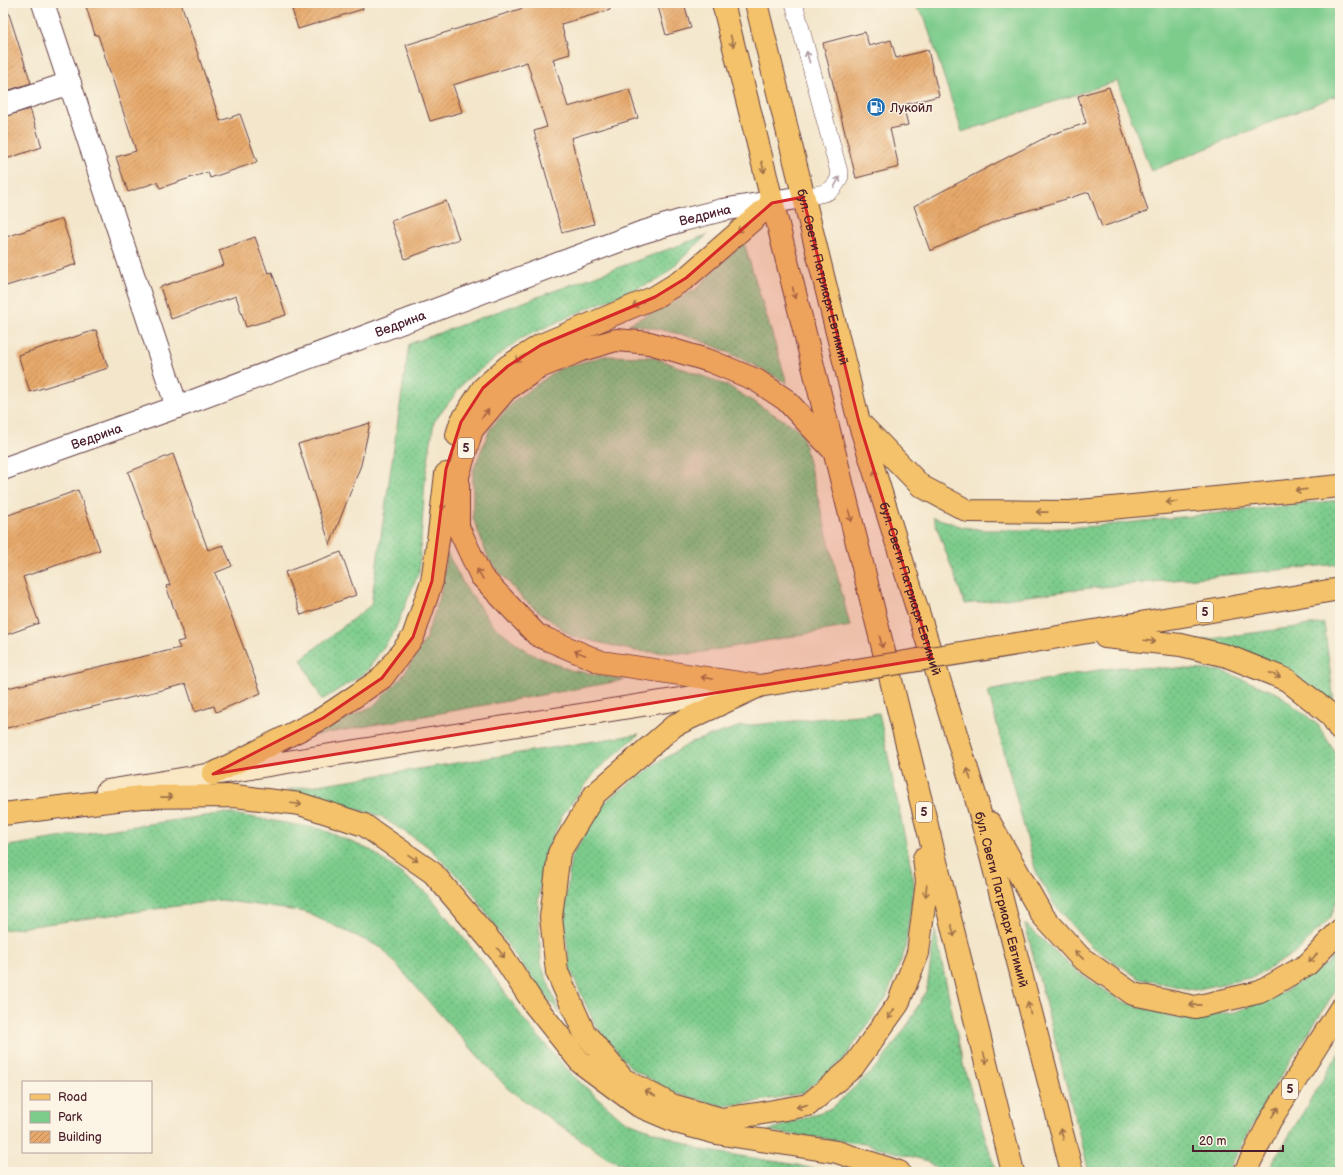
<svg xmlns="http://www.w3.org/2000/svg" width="1343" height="1175" font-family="'Balsamiq Sans',sans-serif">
  <defs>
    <pattern id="grass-dots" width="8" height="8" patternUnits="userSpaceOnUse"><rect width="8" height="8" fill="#7dcc8c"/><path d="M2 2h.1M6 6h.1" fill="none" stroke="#68a573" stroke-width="1.8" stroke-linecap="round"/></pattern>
    <pattern id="building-hatch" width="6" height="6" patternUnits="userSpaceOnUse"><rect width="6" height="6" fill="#e7a96b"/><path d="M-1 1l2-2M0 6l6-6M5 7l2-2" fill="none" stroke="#bd8958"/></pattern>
  </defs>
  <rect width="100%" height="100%" fill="#fcf5e5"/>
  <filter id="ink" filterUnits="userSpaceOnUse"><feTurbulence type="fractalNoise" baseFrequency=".025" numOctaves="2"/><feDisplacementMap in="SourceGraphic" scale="8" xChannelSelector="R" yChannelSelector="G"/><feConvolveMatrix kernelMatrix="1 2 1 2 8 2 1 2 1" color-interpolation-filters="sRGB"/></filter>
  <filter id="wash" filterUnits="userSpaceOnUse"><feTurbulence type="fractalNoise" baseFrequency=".012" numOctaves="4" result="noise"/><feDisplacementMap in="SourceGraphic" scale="16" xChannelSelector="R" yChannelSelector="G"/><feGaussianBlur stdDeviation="0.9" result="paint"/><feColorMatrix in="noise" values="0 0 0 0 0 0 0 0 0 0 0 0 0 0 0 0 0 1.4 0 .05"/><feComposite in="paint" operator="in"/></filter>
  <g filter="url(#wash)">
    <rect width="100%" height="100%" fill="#f3e6cb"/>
    <g fill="url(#grass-dots)" stroke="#64765c">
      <polygon points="707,235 660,279 586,309 520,339 465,381 434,422 425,480 419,572 394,632 366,672 322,700 301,659 371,605 409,344"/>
      <path d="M743,240L787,383C761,369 734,354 707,343C682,333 654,328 629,324L695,290Z"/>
      <polygon points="604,356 653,357 728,386 801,431 850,626 692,654 635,651 571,636 523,599 489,560 473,518 473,471 490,429 515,400 559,369"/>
      <polygon points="1340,500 1340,564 1090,588 965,604 933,517 963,527 984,530 1026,530 1098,526"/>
      <polygon points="447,553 465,587 493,625 529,653 570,670 625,680 311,736 373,706 402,677 425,640 440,597"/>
      <polygon points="1324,623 1334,703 1290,672 1245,651 1203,640"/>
      <polygon points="1119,667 1167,668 1222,671 1279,694 1318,725 1340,760 1340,892 1331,917 1298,951 1254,977 1194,990 1140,979 1091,946 1055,906 1036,872 988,691 1079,673"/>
      <polygon points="879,713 914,882 905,950 886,998 844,1059 802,1093 755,1102 723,1106 677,1094 632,1069 595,1025 570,969 564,917 571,857 605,802 654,765 692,742 741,726"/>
      <polygon points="639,734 597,770 563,814 544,857 538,903 541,964 560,1014 513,953 471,890 427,846 380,816 286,790"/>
      <polygon points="226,813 321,829 372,851 430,896 486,966 525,1021 573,1076 623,1120 703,1150 797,1165 826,1172 641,1172 607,1158 508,1089 430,1003 382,948 305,912 221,900 3,930 3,847 93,832"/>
      <polygon points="1025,924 1079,973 1121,1001 1177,1018 1235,1012 1282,993 1328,963 1340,946 1340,983 1274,1087 1227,1172 1089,1172"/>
      <polygon points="935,930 964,1068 996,1172 941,1172 927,1161 865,1144 768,1131 832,1108 880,1064 910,1021 927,989"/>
      <polygon points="1340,1051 1340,1172 1268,1172 1272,1164"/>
    </g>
    <polygon fill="#7dcc8c" stroke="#64765c" points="911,3 1340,3 1340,94 1151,171 1117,81 962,132 924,16"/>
    <g id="blocks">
      <g fill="url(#building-hatch)">
        <polygon points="85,3 181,3 220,121 240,114 257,162 210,178 208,172 160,188 157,182 128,192 116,157 136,151 98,35 95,35"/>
        <polygon points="290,3 362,3 363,9 298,29"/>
        <polygon points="539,3 609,3 610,10 561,24 570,54 553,59 568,107 629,89 638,118 571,138 594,224 562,233 534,131 547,127 527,62 453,85 462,112 430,121 406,45"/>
        <polygon points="657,3 684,3 691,28 666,35"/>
        <polygon points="8,11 31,83 3,92 3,12"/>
        <polygon points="865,32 869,46 891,40 896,58 928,50 939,96 903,105 908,125 890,129 899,167 856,178 823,43"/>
        <polygon points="1109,87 1148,211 1102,227 1089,192 1003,218 930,251 914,206 1050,135 1086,123 1078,96"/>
        <polygon points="30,109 42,147 3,160 3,117"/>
        <polygon points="446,201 459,239 405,259 391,221"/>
        <polygon points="62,219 77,264 3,287 3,238"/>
        <polygon points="255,237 268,273 272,272 286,315 246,327 236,296 171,319 160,287 224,265 219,250"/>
        <polygon points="96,330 108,368 30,392 18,355"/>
        <polygon points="370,423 361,465 330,545 298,444"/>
        <polygon points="173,454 208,550 223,545 232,566 215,573 261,693 216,712 214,706 195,712 186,684 3,729 3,689 180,648 177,642 185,640 166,586 170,585 128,472"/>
        <polygon points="78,490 100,550 23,577 39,623 3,636 3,517"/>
        <polygon points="341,552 356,595 301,615 285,572"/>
      </g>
    </g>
  </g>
  <g filter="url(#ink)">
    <use href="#blocks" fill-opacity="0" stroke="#633d43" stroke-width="1"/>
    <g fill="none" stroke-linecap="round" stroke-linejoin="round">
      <defs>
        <path id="service" d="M794,3L840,176C832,196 822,193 803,197"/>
        <g id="minor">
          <polyline points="43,3 177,407"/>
          <polyline points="3,105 70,83"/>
          <path id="s1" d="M3,469L177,407L640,233L683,220L722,210L803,197"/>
        </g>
        <polyline id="secondary" points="107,791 748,688"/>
        <g id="primary">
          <polyline points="723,3 1013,1172"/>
          <path id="s2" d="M756,3L859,422L976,798L1072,1172"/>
          <polyline points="862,425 921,486 968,511 1070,512 1340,486"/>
          <polyline points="457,435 461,422 483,388 508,366 541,345 655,297 686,278 772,203"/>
          <polyline points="1105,637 1181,645 1227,656 1287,680 1330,714 1340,730"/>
          <polyline points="1029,642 1340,589"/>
          <polyline points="807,678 759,686 675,725 595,794 559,853 551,917 557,972 584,1032 623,1079 672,1105 722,1119 757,1114 808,1105 853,1067 898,1004 918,953 927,882 924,858"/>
          <polyline points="759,686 601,662 537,635 481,576 458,527 458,476 472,430 506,390 540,367 582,350 616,340 650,343 710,361 756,380 786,400 832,449"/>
          <polyline points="213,774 323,718 382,678 413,637 432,581 439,533 446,474"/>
          <polyline points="3,814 141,797 235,796 300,804 364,825 433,873 500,952 534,1004 581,1063 639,1106 679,1123 716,1133 837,1152 899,1172"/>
          <polyline points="990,823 1042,915 1080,957 1133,994 1195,1007 1260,992 1308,964 1340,930"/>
          <polyline points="1245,1172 1270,1121 1340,1009"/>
        </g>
      </defs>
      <use href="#service" stroke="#633d43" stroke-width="18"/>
      <use href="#minor" stroke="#633d43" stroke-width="24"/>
      <use href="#secondary" stroke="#633d43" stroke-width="24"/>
      <use href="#primary" stroke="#633d43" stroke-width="24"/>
      <use href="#service" stroke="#fff" stroke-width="17"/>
      <use href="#minor" stroke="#fff" stroke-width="22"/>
      <use href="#secondary" stroke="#fae7c3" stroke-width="22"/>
      <use href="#primary" stroke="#f3c26a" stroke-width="22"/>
      <defs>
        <polyline id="primary-bridge" points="807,678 1029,642"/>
      </defs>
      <use href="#primary-bridge" stroke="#633d43" stroke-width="24" stroke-linecap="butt"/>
      <use href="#primary-bridge" stroke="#f3c26a" stroke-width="22"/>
    </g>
    <defs><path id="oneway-shaft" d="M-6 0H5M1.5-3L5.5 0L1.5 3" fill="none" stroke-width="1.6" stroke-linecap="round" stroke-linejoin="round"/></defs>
    <g stroke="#9e704a">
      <use href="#oneway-shaft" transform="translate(732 41) rotate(76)"/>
      <use href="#oneway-shaft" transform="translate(763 167) rotate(76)"/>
      <use href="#oneway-shaft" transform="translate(742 228) rotate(139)"/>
      <use href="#oneway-shaft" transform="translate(794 293) rotate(76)"/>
      <use href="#oneway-shaft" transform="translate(638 304) rotate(157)"/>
      <use href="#oneway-shaft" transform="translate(520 358) rotate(148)"/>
      <use href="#oneway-shaft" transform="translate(485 414) rotate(-50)"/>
      <use href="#oneway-shaft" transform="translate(876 476) rotate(-107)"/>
      <use href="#oneway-shaft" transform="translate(1301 490) rotate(174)"/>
      <use href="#oneway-shaft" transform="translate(1172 502) rotate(174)"/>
      <use href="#oneway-shaft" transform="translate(443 504) rotate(96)"/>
      <use href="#oneway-shaft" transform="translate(1042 512) rotate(-179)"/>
      <use href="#oneway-shaft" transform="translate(850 516) rotate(76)"/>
      <use href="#oneway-shaft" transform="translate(480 574) rotate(-121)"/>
      <use href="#oneway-shaft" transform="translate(1150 641) rotate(7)"/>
      <use href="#oneway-shaft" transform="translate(881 642) rotate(76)"/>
      <use href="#oneway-shaft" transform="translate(580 653) rotate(-158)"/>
      <use href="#oneway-shaft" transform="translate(1275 675) rotate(22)"/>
      <use href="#oneway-shaft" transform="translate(707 678) rotate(-171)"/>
      <use href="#oneway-shaft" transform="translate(969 774) rotate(-107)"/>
      <use href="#oneway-shaft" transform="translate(167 797) rotate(-1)"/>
      <use href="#oneway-shaft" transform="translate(296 804) rotate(9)"/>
      <use href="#oneway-shaft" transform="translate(413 858) rotate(35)"/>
      <use href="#oneway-shaft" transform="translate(926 891) rotate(97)"/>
      <use href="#oneway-shaft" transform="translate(953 931) rotate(76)"/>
      <use href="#oneway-shaft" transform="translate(501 953) rotate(54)"/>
      <use href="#oneway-shaft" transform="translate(1079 955) rotate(-136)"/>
      <use href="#oneway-shaft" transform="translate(1313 958) rotate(134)"/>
      <use href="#oneway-shaft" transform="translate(1195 1005) rotate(179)"/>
      <use href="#oneway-shaft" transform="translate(1029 1008) rotate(-105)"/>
      <use href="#oneway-shaft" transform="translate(891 1014) rotate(125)"/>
      <use href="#oneway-shaft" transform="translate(985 1058) rotate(76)"/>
      <use href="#oneway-shaft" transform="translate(650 1093) rotate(-151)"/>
      <use href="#oneway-shaft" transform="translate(802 1106) rotate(167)"/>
      <use href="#oneway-shaft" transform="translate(1275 1112) rotate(-58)"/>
      <use href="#oneway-shaft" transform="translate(1062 1134) rotate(-105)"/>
    </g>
    <g stroke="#ae9aa0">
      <use href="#oneway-shaft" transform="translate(808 57) rotate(-105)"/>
      <use href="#oneway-shaft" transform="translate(837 182) rotate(-62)"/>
    </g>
  </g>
  <path fill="#d62828" fill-opacity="0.2" stroke="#d62828" stroke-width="3" stroke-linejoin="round" d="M803,197L859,422L932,658L213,774L323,718L382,678L413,637L432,581L446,469L461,422L483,388L508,366L541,345L655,297L686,278L772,203Z"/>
  <defs>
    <symbol id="fuel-disc" viewBox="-11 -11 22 22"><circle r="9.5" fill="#1f6fb2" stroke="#fcf5e5"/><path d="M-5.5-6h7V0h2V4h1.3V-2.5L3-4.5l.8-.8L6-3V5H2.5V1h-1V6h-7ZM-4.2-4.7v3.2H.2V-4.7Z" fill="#fff"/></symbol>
  </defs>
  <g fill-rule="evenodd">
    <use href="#fuel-disc" x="865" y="96" width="22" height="22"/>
  </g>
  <g text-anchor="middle" stroke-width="3" stroke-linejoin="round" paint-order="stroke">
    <g fill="#fcf5e5" stroke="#7f5f63" stroke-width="1">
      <rect x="458" y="438" width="16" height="20" rx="3"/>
      <rect x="1197" y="602" width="16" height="20" rx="3"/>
      <rect x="916" y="802" width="16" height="20" rx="3"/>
      <rect x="1282" y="1079" width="16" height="20" rx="3"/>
    </g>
    <g font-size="12" font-weight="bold" fill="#4a1f2b">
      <text x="466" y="452">5</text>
      <text x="1205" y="616">5</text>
      <text x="924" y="816">5</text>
      <text x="1290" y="1093">5</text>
    </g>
    <g font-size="13" fill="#4a1f2b" stroke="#fcf5e5" text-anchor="start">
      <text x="890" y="112">Лукойл</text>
    </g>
    <g font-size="13" fill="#4a1f2b" stroke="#fcf5e5">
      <text dy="5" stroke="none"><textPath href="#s1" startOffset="747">Ведрина</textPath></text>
      <text dy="5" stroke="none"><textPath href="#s2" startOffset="282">бул. Свети Патриарх Евтимий</textPath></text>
      <text dy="5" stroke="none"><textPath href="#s1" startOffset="423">Ведрина</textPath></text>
      <text dy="5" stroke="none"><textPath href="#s1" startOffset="99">Ведрина</textPath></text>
      <text dy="5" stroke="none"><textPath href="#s2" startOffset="606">бул. Свети Патриарх Евтимий</textPath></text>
      <text dy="5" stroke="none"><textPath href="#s2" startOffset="930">бул. Свети Патриарх Евтимий</textPath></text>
    </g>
  </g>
  <rect width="1343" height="1175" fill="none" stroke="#fcf5e5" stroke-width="16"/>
  <rect x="22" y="1081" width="130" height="72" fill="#fcf5e5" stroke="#b59f9b"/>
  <rect x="30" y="1094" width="20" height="6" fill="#f3c26a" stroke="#b59f9b"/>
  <text x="58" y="1101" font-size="12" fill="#4a1f2b">Road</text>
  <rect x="30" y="1111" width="20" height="12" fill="#7dcc8c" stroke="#b59f9b"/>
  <text x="58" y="1121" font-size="12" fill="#4a1f2b">Park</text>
  <rect x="30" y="1131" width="20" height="12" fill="url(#building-hatch)" stroke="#b59f9b"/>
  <text x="58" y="1141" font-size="12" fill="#4a1f2b">Building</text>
  <path d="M1193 1145v6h90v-6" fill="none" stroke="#4a1f2b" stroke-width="2"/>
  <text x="1199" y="1145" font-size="12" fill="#4a1f2b" stroke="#fcf5e5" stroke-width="3" paint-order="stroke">20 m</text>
</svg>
